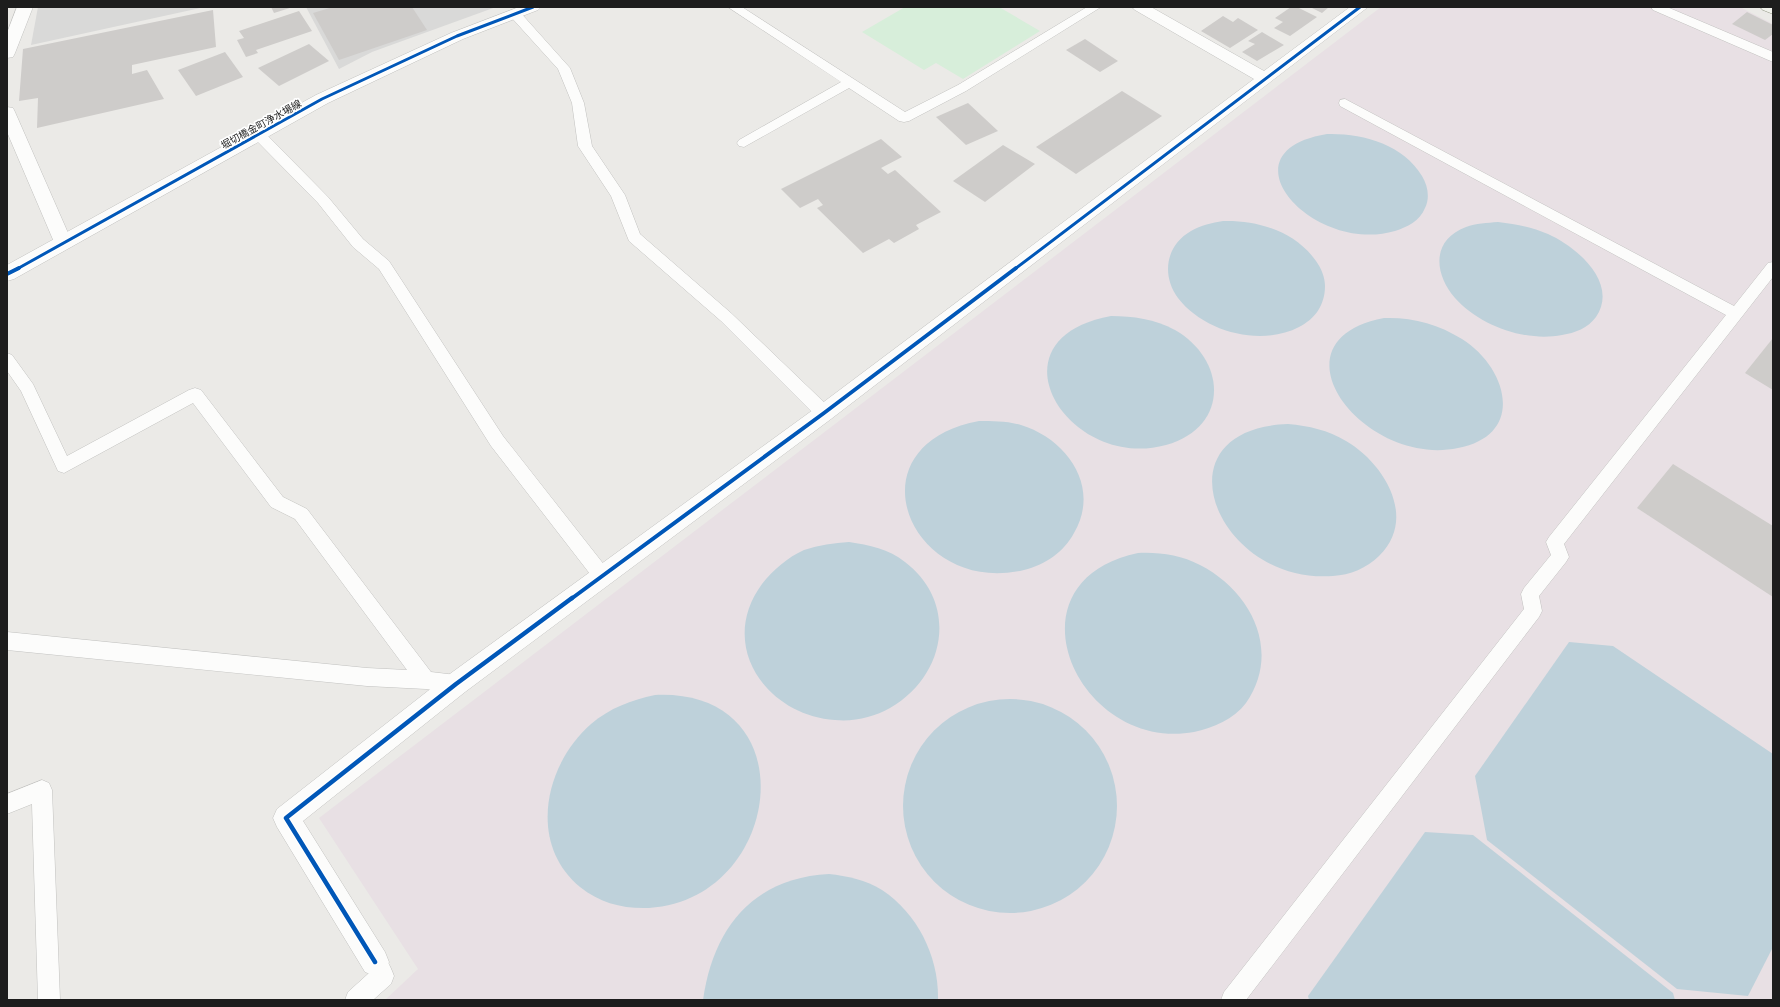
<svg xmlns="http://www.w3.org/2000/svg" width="1780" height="1007" font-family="Cabin,'Noto Sans JP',sans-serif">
  <rect width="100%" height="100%" fill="#ebeae7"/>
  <polygon fill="#e8e0e4" points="1381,7 1740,7 1773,24 1773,1000 385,1000 418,969 319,818"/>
  <g fill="#d9d9d8">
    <polygon points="38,7 205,7 31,45"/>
    <polygon points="306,7 496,7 372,52 339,69"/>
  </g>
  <polygon fill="#d7eeda" points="905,7 999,7 1040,31 963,79 936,63 924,70 862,32"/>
  <g fill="#bed1da">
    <path d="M1327,134C1362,133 1403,144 1422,176C1428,186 1430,198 1425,208C1420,221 1407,227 1395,231C1314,255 1218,152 1327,134Z"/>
    <path d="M1223,221C1257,220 1295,231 1316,261C1321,268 1325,277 1325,286C1325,305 1315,319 1299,327C1261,347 1204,332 1178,298C1161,275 1166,245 1191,231C1201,225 1212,223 1223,221Z"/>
    <path d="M1498,222C1516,224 1532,227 1548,234C1577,247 1619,283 1596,317C1588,328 1575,333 1562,335C1525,342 1480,326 1455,298C1434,274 1431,240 1466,227C1476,223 1487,223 1498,222Z"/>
    <path d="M1111,316C1133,316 1155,319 1175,330C1227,360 1230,427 1166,445C1068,472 985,339 1111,316Z"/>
    <path d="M1384,318C1412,317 1438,324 1462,339C1508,368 1526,435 1458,448C1364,468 1265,341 1384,318Z"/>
    <path d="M979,421C993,421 1007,421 1021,425C1067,439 1101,487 1074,533C1064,552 1045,565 1024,570C910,597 847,446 979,421Z"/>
    <path d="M1288,424C1309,426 1328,430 1346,441C1384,463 1418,518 1379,556C1367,568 1350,575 1333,576C1217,585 1153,429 1288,424Z"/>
    <path d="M849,542C869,545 889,549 905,562C959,603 946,676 890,708C874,717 854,722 835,720C766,715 717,645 762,584C773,570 788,557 804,550C819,545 834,543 849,542Z"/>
    <path d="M1138,553C1159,552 1181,555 1200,565C1251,591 1282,651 1246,703C1234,719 1213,728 1194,732C1078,753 1001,582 1138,553Z"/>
    <polygon points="1569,642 1613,646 1773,754 1773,947 1748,996 1677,989 1487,840 1475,776"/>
    <path d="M655,695C810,688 783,900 649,908C623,909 600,903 580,887C527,843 545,764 591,724C610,708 631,700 655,695Z"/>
    <circle cx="1010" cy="806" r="107"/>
    <polygon points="1425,832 1473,835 1673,993 1675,1000 1309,1000 1308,996"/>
    <path d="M829,874C847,876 866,880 882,890C918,914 939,957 938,1000H703C713,928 753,878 829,874Z"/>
  </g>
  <g fill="#ceccca">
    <polygon points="271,7 293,7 274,13"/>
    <polygon points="333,7 412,7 427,30 339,60 313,13"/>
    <polygon points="1291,7 1297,7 1317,17 1290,36 1274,28 1283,22 1275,18"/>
    <polygon points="1310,7 1329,7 1322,13"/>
    <polygon points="213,10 216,47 132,65 132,74 147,70 164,99 37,128 38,98 19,101 23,49"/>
    <polygon points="299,11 312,31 256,50 258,53 246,57 237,40 244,38 239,31"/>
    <polygon points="1747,12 1773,25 1773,34 1765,40 1732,24"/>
    <polygon points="1223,16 1233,22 1238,18 1258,30 1230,48 1201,31"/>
    <polygon points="1262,32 1284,45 1257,61 1242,52 1255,44 1248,41"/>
    <polygon points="1085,39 1118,61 1100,72 1066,50"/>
    <polygon points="309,44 329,61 279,86 258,68"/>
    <polygon points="225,52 243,77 196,96 178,70"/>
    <polygon points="1122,91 1162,116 1076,174 1036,147"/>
    <polygon points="968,103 998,131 966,145 936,117"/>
    <polygon points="881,139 902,157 881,168 888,174 895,170 941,212 916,225 919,229 894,243 889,239 863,253 817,208 823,205 818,199 800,208 781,189"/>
    <polygon points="1003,145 1035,164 985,202 953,181"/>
    <polygon points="1773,338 1773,390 1745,373"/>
    <polygon points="1673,464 1773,526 1773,597 1637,508"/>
  </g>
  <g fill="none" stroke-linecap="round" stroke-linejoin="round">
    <defs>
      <g id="service">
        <polygon points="728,7 742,7 905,112 958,85 1087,7 1101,7 966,91 909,121 904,122 899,121 849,88 744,147 739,146 737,143 739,140 841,82"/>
        <polygon points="1651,7 1667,7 1773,52 1773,62 1653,10"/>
        <polygon points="515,10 519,11 570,68 584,103 592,146 625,195 640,234 731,313 830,408 832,413 830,418 824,420 818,418 721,321 629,241 611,196 578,146 572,103 558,69 511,17 509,14 511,11"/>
        <polygon points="1345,99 1734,306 1768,263 1773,262 1773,277 1564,544 1569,557 1566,562 1539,596 1542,611 1539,617 1246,1000 1221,1000 1224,992 1524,609 1521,594 1524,588 1551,555 1546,542 1549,537 1726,315 1340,106 1339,103 1340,100"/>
        <polygon points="259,131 264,132 328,197 363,239 389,261 503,436 609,571 612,577 609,583 603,585 597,583 491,446 379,269 353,247 318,203 254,138 252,135 254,132"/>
        <polygon points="7,353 12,355 33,384 67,456 189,390 195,388 201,390 283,497 307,509 431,672 456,675 463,678 465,684 463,690 456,693 426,689 367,686 7,650 7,632 367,668 407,670 295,519 271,507 193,403 64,473 58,471 21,391 7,371"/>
        <polygon points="42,780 49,783 52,790 60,1000 38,1000 32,804 7,814 7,794"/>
        <path d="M375,951C386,956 390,965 394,976L391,984L373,1000H345L348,992L369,973L364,962L367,954Z"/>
      </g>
      <g id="minor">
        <polygon points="17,7 33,7 15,53 13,57 7,58 7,33"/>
        <polygon points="1132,7 1151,7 1264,71 1350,7 1368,7 831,419 465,692 303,821 385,952 389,962 385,972 375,976 365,972 277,827 273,818 277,809 447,676 817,407 1254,79 1135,10"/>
        <polygon points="7,107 13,108 15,112 72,242 70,247 63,249 56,247 54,242 7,132"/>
      </g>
      <polygon id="tertiary" points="519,7 541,7 538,10 463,39 328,103 14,279 7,281 7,265 316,95 451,33"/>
      <polygon id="secondary" points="1760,7 1773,7 1773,14 1763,10"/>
    </defs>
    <use href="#service" stroke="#c2c2c0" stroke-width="1"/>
    <use href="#minor" stroke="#c2c2c0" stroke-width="1"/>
    <use href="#tertiary" stroke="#c2c2c0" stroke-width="1"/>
    <use href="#secondary" stroke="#8f9381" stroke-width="1"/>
    <use href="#service" fill="#fcfcfb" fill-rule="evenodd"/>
    <use href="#minor" fill="#fcfcfb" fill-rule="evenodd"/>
    <use href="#tertiary" fill="#fcfcfb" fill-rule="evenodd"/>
    <use href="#secondary" fill="#f0f1eb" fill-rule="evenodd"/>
    <defs>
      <g id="cycleway-far2">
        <polyline points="17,269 322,99 457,36 533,7"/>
        <polyline points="1015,269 1360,7"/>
      </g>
      <g id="cycleway-far1">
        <polyline points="7,274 19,268"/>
        <polyline points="571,599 824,413 1016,268"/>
      </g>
      <polyline id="cycleway" points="375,962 286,818 456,684 572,598"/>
    </defs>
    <use href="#cycleway-far2" stroke="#fff" stroke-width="5"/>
    <use href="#cycleway-far1" stroke="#fff" stroke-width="6"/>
    <use href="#cycleway" stroke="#fff" stroke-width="7"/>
    <use href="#cycleway-far2" stroke="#0057b8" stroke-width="3"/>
    <use href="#cycleway-far1" stroke="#0057b8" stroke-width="4"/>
    <use href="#cycleway" stroke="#0057b8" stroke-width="4.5"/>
  </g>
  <g text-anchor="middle" stroke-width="3.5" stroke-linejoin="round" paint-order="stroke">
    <g font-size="10" fill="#1d1d1d" stroke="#fff">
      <text transform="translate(261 124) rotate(-29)" y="4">堀切橋金町浄水場線</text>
    </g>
  </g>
  <rect width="1780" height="1007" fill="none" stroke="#1d1d1d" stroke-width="16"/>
</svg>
